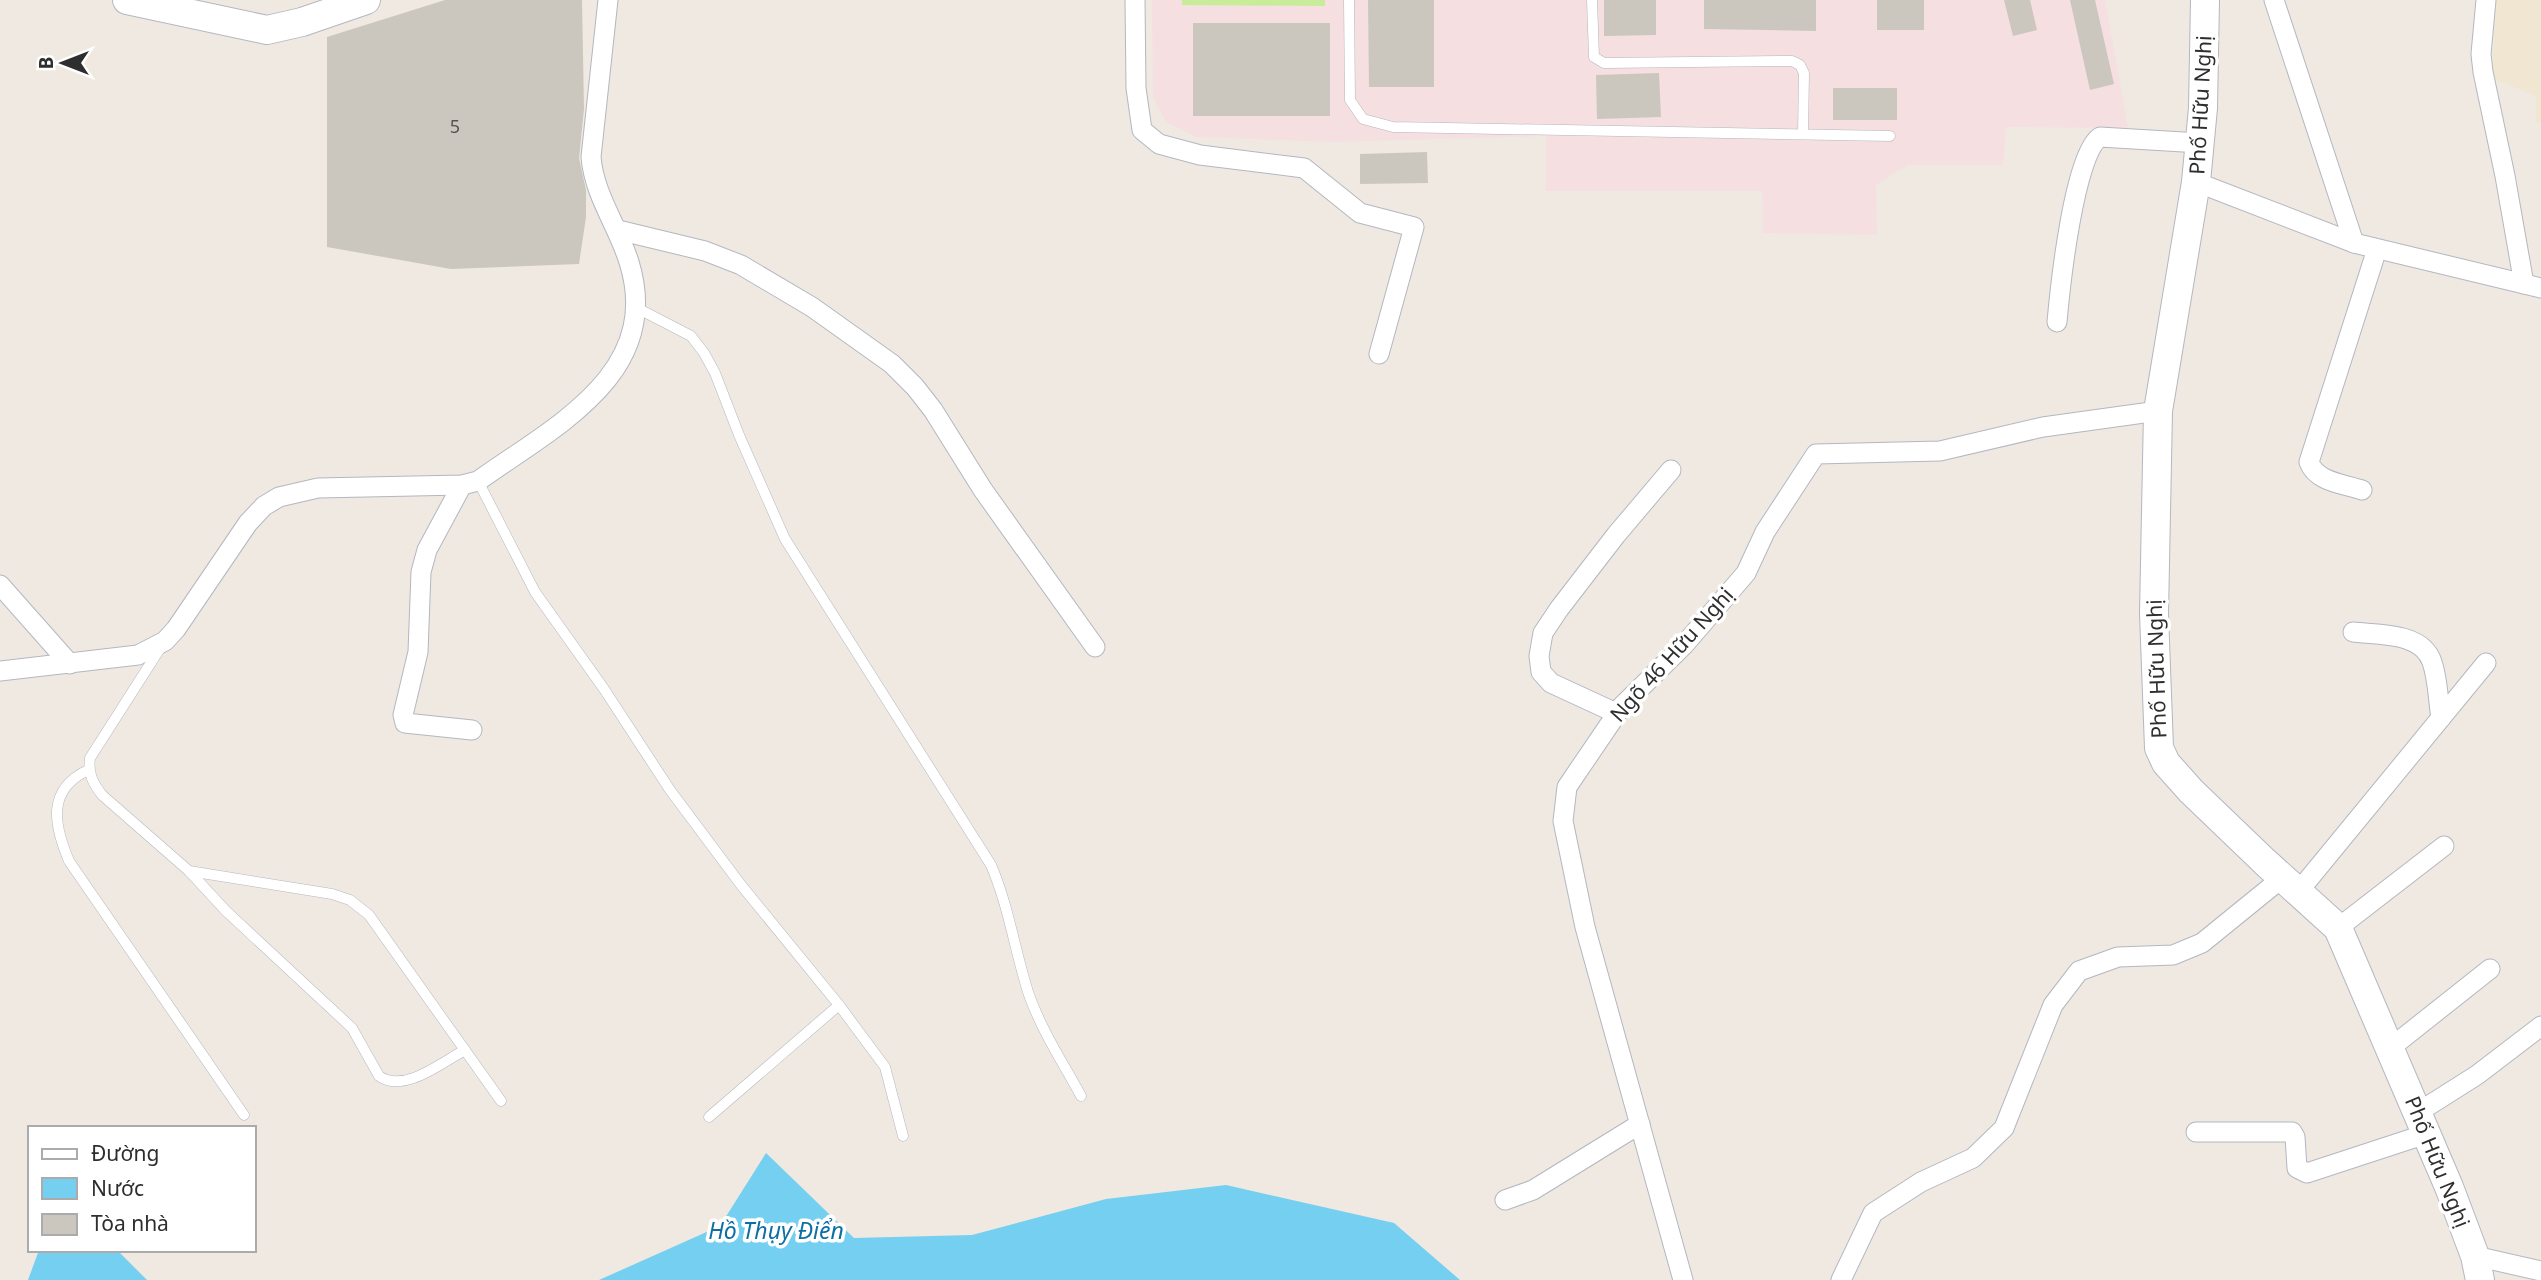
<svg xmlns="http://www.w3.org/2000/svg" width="2541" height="1280" font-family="'Noto Sans',sans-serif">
  <rect width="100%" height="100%" fill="#efe9e1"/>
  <polygon fill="#f0e6d1" points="2496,0 2541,0 2541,123 2536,123 2536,96 2492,78"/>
  <polygon fill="#f5dfe0" points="1152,0 2105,0 2128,128 2006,127 2003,165 1907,165 1876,185 1877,235 1763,233 1762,191 1546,191 1546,136 1332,142 1197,137 1166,122 1153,97"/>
  <polygon fill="#c9ec9a" points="1182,0 1325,0 1325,6 1182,5"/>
  <g fill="#75cff0">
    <polygon points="766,1153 854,1238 972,1235 1106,1199 1226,1185 1394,1223 1460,1280 599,1280 720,1226"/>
    <polygon points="39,1250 117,1250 147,1280 28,1280"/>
  </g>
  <g fill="#cbc7bf">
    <polygon points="445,0 582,0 584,109 579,158 586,190 586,217 579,264 451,269 327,247 327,37"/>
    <polygon points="1368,0 1434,0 1434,87 1369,87"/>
    <polygon points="1604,0 1656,0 1656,35 1604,36"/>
    <polygon points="1704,0 1816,0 1816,31 1704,29"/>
    <rect x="1877" y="0" width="47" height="30"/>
    <polygon points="2004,0 2030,0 2037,30 2013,36"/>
    <polygon points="2070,0 2095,0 2114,84 2090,90"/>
    <rect x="1193" y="23" width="137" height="93"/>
    <polygon points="1659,73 1661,117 1597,119 1596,75"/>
    <rect x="1833" y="88" width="64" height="32"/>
    <polygon points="1427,152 1428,183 1360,184 1360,154"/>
  </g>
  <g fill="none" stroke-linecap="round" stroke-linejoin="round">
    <defs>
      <g id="lane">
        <polyline points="1349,0 1350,100 1363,119 1393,127 1890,136"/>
        <polyline points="1592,0 1594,57 1604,63 1781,61 1792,61 1800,65 1804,73 1803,134"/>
        <path d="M635,307L691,336L704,353L715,373L739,435L785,539L991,865C1009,907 1015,952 1029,995C1042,1031 1063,1063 1081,1096"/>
        <polyline points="478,481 535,592 604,689 670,790 741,885 839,1005 885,1067 903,1136"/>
        <path d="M161,647L90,758C88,773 92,782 102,795L189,871L226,911L352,1028L379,1076C404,1094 442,1062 465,1050"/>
        <path d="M88,770C46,790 54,825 69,861L244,1115"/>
        <polyline points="189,871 332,894 350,900 369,915 501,1101"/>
        <polyline points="709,1117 839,1005"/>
      </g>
      <g id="street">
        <polyline points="1135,0 1136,88 1142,130 1159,144 1200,155 1304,168 1360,213 1414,227 1379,354"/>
        <polyline points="2274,0 2354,243"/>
        <polyline points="2486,0 2481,54 2483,72 2505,176 2524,284"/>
        <polyline points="2196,182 2354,243 2541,288"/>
        <polyline points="618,230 705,251 741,265 812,307 892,364 915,387 933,410 983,490 1095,647"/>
        <path d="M2057,322C2060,288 2074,154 2100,137L2200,143"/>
        <polyline points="462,485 427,550 421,572 418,652 403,715 405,723 472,730"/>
        <path d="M2362,490C2344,484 2316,482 2309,462L2377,249"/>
        <polyline points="0,585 70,664"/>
        <path d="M2353,632C2379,635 2422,632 2432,662C2438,679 2438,700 2441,718"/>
        <path d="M0,671L138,655L165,641L176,629L248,523L264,506L279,497L318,488L462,485L478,481C553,427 664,374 629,262C618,226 594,195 591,157L608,0"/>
        <polyline points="1616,713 1551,683 1541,672 1539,656 1543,633 1559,609 1616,535 1671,470"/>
        <polyline points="2298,892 2486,663"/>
        <polyline points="2338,928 2444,846"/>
        <polyline points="2389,1049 2490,969"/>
        <polyline points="2417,1113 2477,1075 2541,1026"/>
        <polyline points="2196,1132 2292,1132 2295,1137 2297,1168 2307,1173 2426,1134"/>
        <polyline points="1505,1200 1533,1190 1640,1124"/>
        <polyline points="2475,1256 2541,1271"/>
        <polyline points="1683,1280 1585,927 1563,821 1567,787 1622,706 1684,645 1746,573 1765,532 1816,454 1940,451 2043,427 2158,411"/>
        <polyline points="1841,1280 1873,1213 1921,1182 1973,1158 2004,1128 2053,1005 2079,971 2118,957 2173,955 2202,943 2282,878"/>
      </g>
      <g id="secondary">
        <polyline points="127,0 267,30 302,22 366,0"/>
        <polyline points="2205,0 2203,108 2196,182 2158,411 2154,614 2159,748 2166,763 2191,791 2265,862 2338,928 2449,1187 2475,1256 2480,1280"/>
      </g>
    </defs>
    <use href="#lane" stroke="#b4b7c1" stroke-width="11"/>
    <use href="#street" stroke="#b4b7c1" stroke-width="21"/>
    <use href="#secondary" stroke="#b4b7c1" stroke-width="30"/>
    <use href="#lane" stroke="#fff" stroke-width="10"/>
    <use href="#street" stroke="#fff" stroke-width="19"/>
    <use href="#secondary" stroke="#fff" stroke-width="28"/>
  </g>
  <g text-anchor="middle" stroke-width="7" stroke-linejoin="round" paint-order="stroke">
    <g font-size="18" fill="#555452">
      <text x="455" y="133">5</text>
    </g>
    <g font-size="21" fill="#2e2e2e" stroke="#fff">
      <text transform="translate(2201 105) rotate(-87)" y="7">Phố Hữu Nghị</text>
      <text transform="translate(1672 655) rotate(-48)" y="7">Ngõ 46 Hữu Nghị</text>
      <text transform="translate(2157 669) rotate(-92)" y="7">Phố Hữu Nghị</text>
      <text transform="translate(2437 1162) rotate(68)" y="7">Phố Hữu Nghị</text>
    </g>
    <g font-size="23" font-style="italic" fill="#0d6fa3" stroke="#fff">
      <text x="776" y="1239">Hồ Thụy Điển</text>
    </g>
  </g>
  <rect x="28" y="1126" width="228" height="126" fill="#ffffff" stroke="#ababab" stroke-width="2"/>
  <rect x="42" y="1149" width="35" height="10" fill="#ffffff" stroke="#ababab" stroke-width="2"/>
  <text x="91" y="1161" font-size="21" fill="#2e2e2e">Đường</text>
  <rect x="42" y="1178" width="35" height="21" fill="#75cff0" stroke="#ababab" stroke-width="2"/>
  <text x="91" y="1196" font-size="21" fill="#2e2e2e">Nước</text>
  <rect x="42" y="1214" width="35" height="21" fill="#cbc7bf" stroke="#ababab" stroke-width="2"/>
  <text x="91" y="1231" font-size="21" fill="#2e2e2e">Tòa nhà</text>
  <g transform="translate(63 63) rotate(270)" stroke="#ffffff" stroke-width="5" paint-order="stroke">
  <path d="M0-5L12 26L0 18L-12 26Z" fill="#2e2e2e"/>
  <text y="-10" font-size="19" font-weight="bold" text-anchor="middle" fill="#2e2e2e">B</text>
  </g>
</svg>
